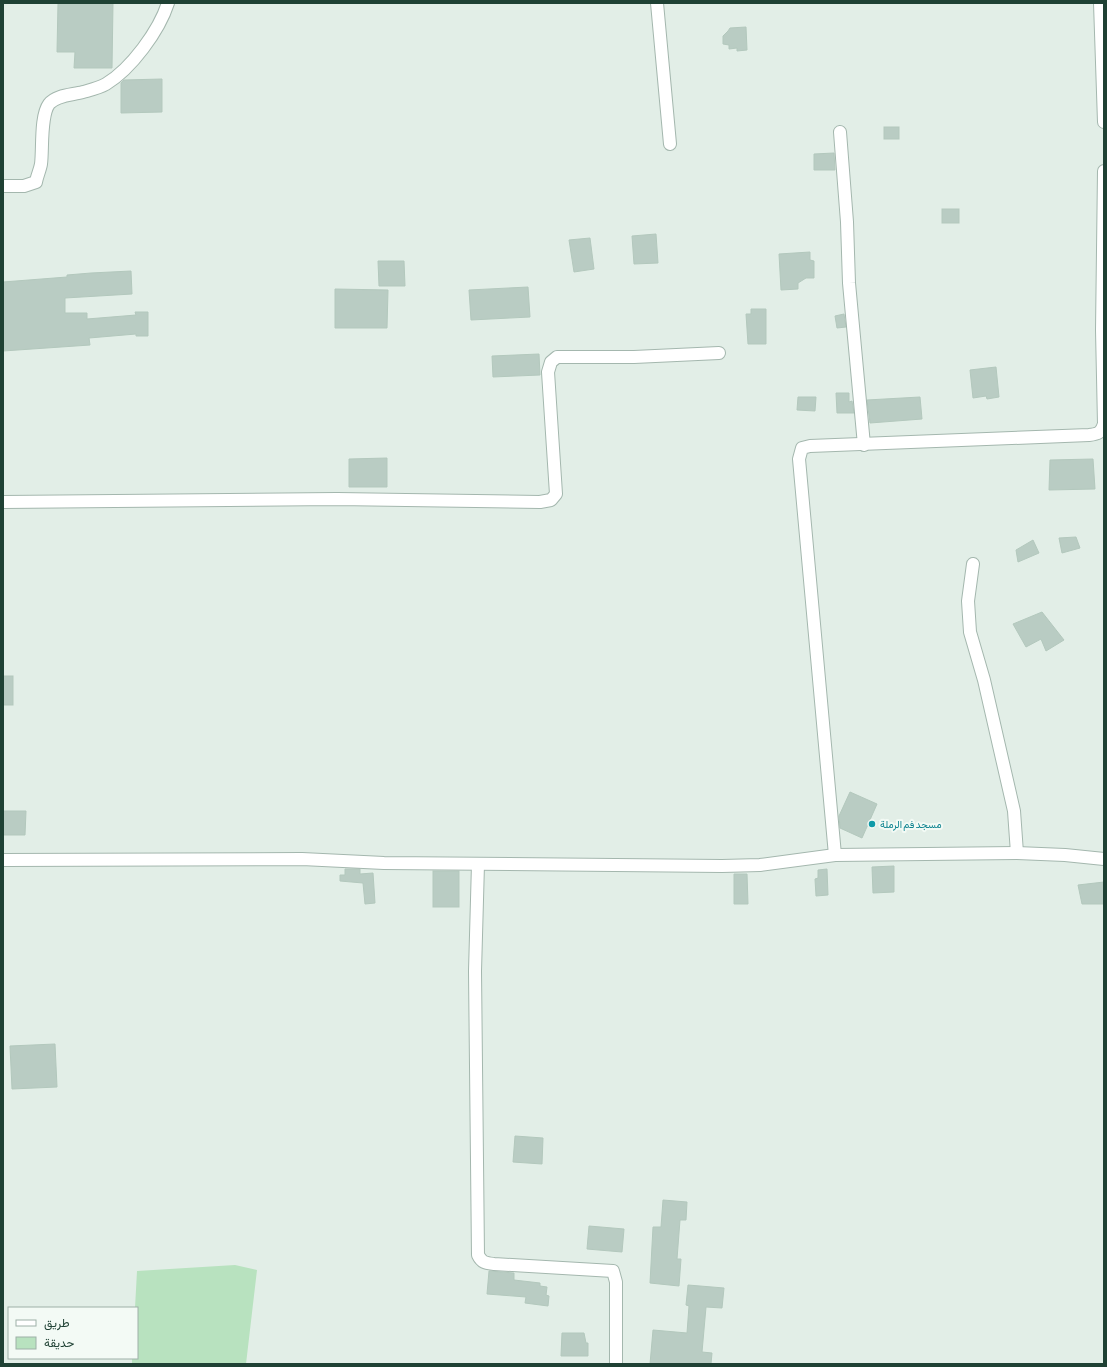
<svg xmlns="http://www.w3.org/2000/svg" width="1107" height="1367" font-family="'Asap Condensed',Vazirmatn,sans-serif">
  <rect width="100%" height="100%" fill="#e2eee7"/>
  <polygon fill="#b8e2bf" points="235,1265 257,1270 246,1364 132,1364 132,1358 137,1358 137,1308 135,1308 137,1271"/>
  <g fill="#b9ccc3" stroke="#b3c8bd">
    <polygon points="58,3 113,3 112,68 74,68 75,52 57,52"/>
    <polygon points="746,27 747,50 737,51 737,48 729,49 729,45 723,44 723,36 728,31 730,28"/>
    <polygon points="162,79 162,112 121,113 121,83 124,80"/>
    <rect x="884" y="127" width="15" height="12"/>
    <polygon points="834,153 835,170 814,170 814,154"/>
    <rect x="942" y="209" width="17" height="14"/>
    <polygon points="656,234 658,263 634,264 632,236"/>
    <polygon points="590,238 594,269 574,272 569,240"/>
    <polygon points="810,252 810,260 814,261 814,278 806,278 798,283 798,289 781,290 779,254"/>
    <polygon points="378,261 404,261 405,286 379,286"/>
    <polygon points="131,271 132,294 65,298 65,313 87,313 87,319 136,315 135,312 148,312 148,336 136,336 136,334 89,338 90,345 3,351 3,282 67,277 67,275 91,273"/>
    <polygon points="528,287 530,317 471,320 469,290"/>
    <polygon points="335,289 388,290 387,328 335,328"/>
    <polygon points="751,309 766,309 766,344 748,344 746,314 751,314"/>
    <polygon points="844,314 846,327 837,328 835,316"/>
    <polygon points="539,354 540,375 493,377 492,356"/>
    <polygon points="996,367 999,397 987,399 986,396 973,398 970,370"/>
    <polygon points="836,393 849,393 849,402 852,401 854,413 837,413"/>
    <polygon points="798,397 816,397 815,411 797,410"/>
    <polygon points="920,397 922,419 870,423 867,400"/>
    <polygon points="387,458 387,487 349,487 349,459"/>
    <polygon points="1093,459 1095,489 1049,490 1050,460"/>
    <polygon points="1076,537 1080,548 1062,553 1059,538"/>
    <polygon points="1033,540 1039,553 1018,562 1016,550"/>
    <polygon points="1042,612 1064,640 1046,651 1041,639 1026,647 1013,624"/>
    <rect x="3" y="676" width="10" height="29"/>
    <polygon points="850,792 877,804 862,838 840,828 839,816"/>
    <polygon points="3,811 26,811 25,835 3,835"/>
    <polygon points="894,866 894,892 873,893 872,867"/>
    <polygon points="345,869 360,869 360,874 373,873 375,903 365,904 363,883 340,881 340,875 345,875"/>
    <polygon points="827,869 828,895 816,896 815,879 818,878 818,870"/>
    <rect x="433" y="871" width="26" height="36"/>
    <polygon points="734,874 747,874 748,904 734,904"/>
    <polygon points="1104,882 1104,904 1082,904 1078,885"/>
    <polygon points="55,1044 57,1087 12,1089 10,1046"/>
    <polygon points="515,1136 543,1138 542,1164 513,1162"/>
    <polygon points="663,1200 687,1202 686,1220 680,1220 677,1259 681,1259 679,1286 650,1283 653,1227 661,1227"/>
    <polygon points="589,1226 624,1229 622,1252 587,1249"/>
    <polygon points="489,1271 514,1273 514,1280 540,1283 540,1286 547,1287 546,1295 549,1296 548,1306 525,1303 526,1297 487,1294"/>
    <polygon points="688,1285 724,1288 722,1308 706,1307 702,1352 712,1353 711,1364 650,1364 653,1330 687,1333 689,1306 686,1305"/>
    <polygon points="562,1333 584,1333 586,1343 588,1343 588,1356 561,1356"/>
  </g>
  <g fill="none" stroke-linecap="round" stroke-linejoin="round">
    <defs>
      <g id="minor">
        <polyline points="657,3 670,144"/>
        <polyline points="1100,3 1104,122"/>
        <polyline points="840,132 847,222 849,283 864,445"/>
        <path d="M3,186H24L36,182C37,176 40,170 41,164C43,150 40,116 49,104C56,95 72,95 83,92C90,90 99,88 106,84C131,69 159,31 168,3"/>
        <polyline points="3,502 337,499 540,502 551,500 556,494 548,372 551,362 557,357 634,357 719,353"/>
        <polyline points="973,564 968,601 970,632 984,680 1014,811 1017,853"/>
        <path d="M835,855L799,459L802,448L810,446L1089,435C1098,434 1101,433 1104,424L1102,330L1104,171"/>
        <polyline points="3,860 302,859 384,863 722,866 760,865 835,855 1017,853 1065,855 1104,859"/>
        <path d="M478,864L475,971L478,1255C482,1263 486,1263 494,1264L613,1271L616,1282V1364"/>
      </g>
    </defs>
    <use href="#minor" stroke="#a4b7ae" stroke-width="14"/>
    <use href="#minor" stroke="#fff" stroke-width="12"/>
  </g>
  <circle fill="#0f9aa8" stroke="#f3faf5" stroke-width="1.5" cx="872" cy="824" r="4"/>
  <g text-anchor="middle" stroke-width="4" stroke-linejoin="round" paint-order="stroke">
    <g font-size="10" fill="#0d838f" stroke="#f3faf5" text-anchor="start">
      <text x="880" y="828">مسجد فم الرملة</text>
    </g>
  </g>
  <rect width="1107" height="1367" fill="none" stroke="#1f4134" stroke-width="8"/>
  <rect x="8" y="1307" width="130" height="52" fill="#f3faf5" stroke="#9eb0a8"/>
  <rect x="16" y="1320" width="20" height="6" fill="#ffffff" stroke="#9eb0a8"/>
  <text x="44" y="1327" font-size="12" fill="#1f4134">طريق</text>
  <rect x="16" y="1337" width="20" height="12" fill="#b8e2bf" stroke="#9eb0a8"/>
  <text x="44" y="1347" font-size="12" fill="#1f4134">حديقة</text>
</svg>
